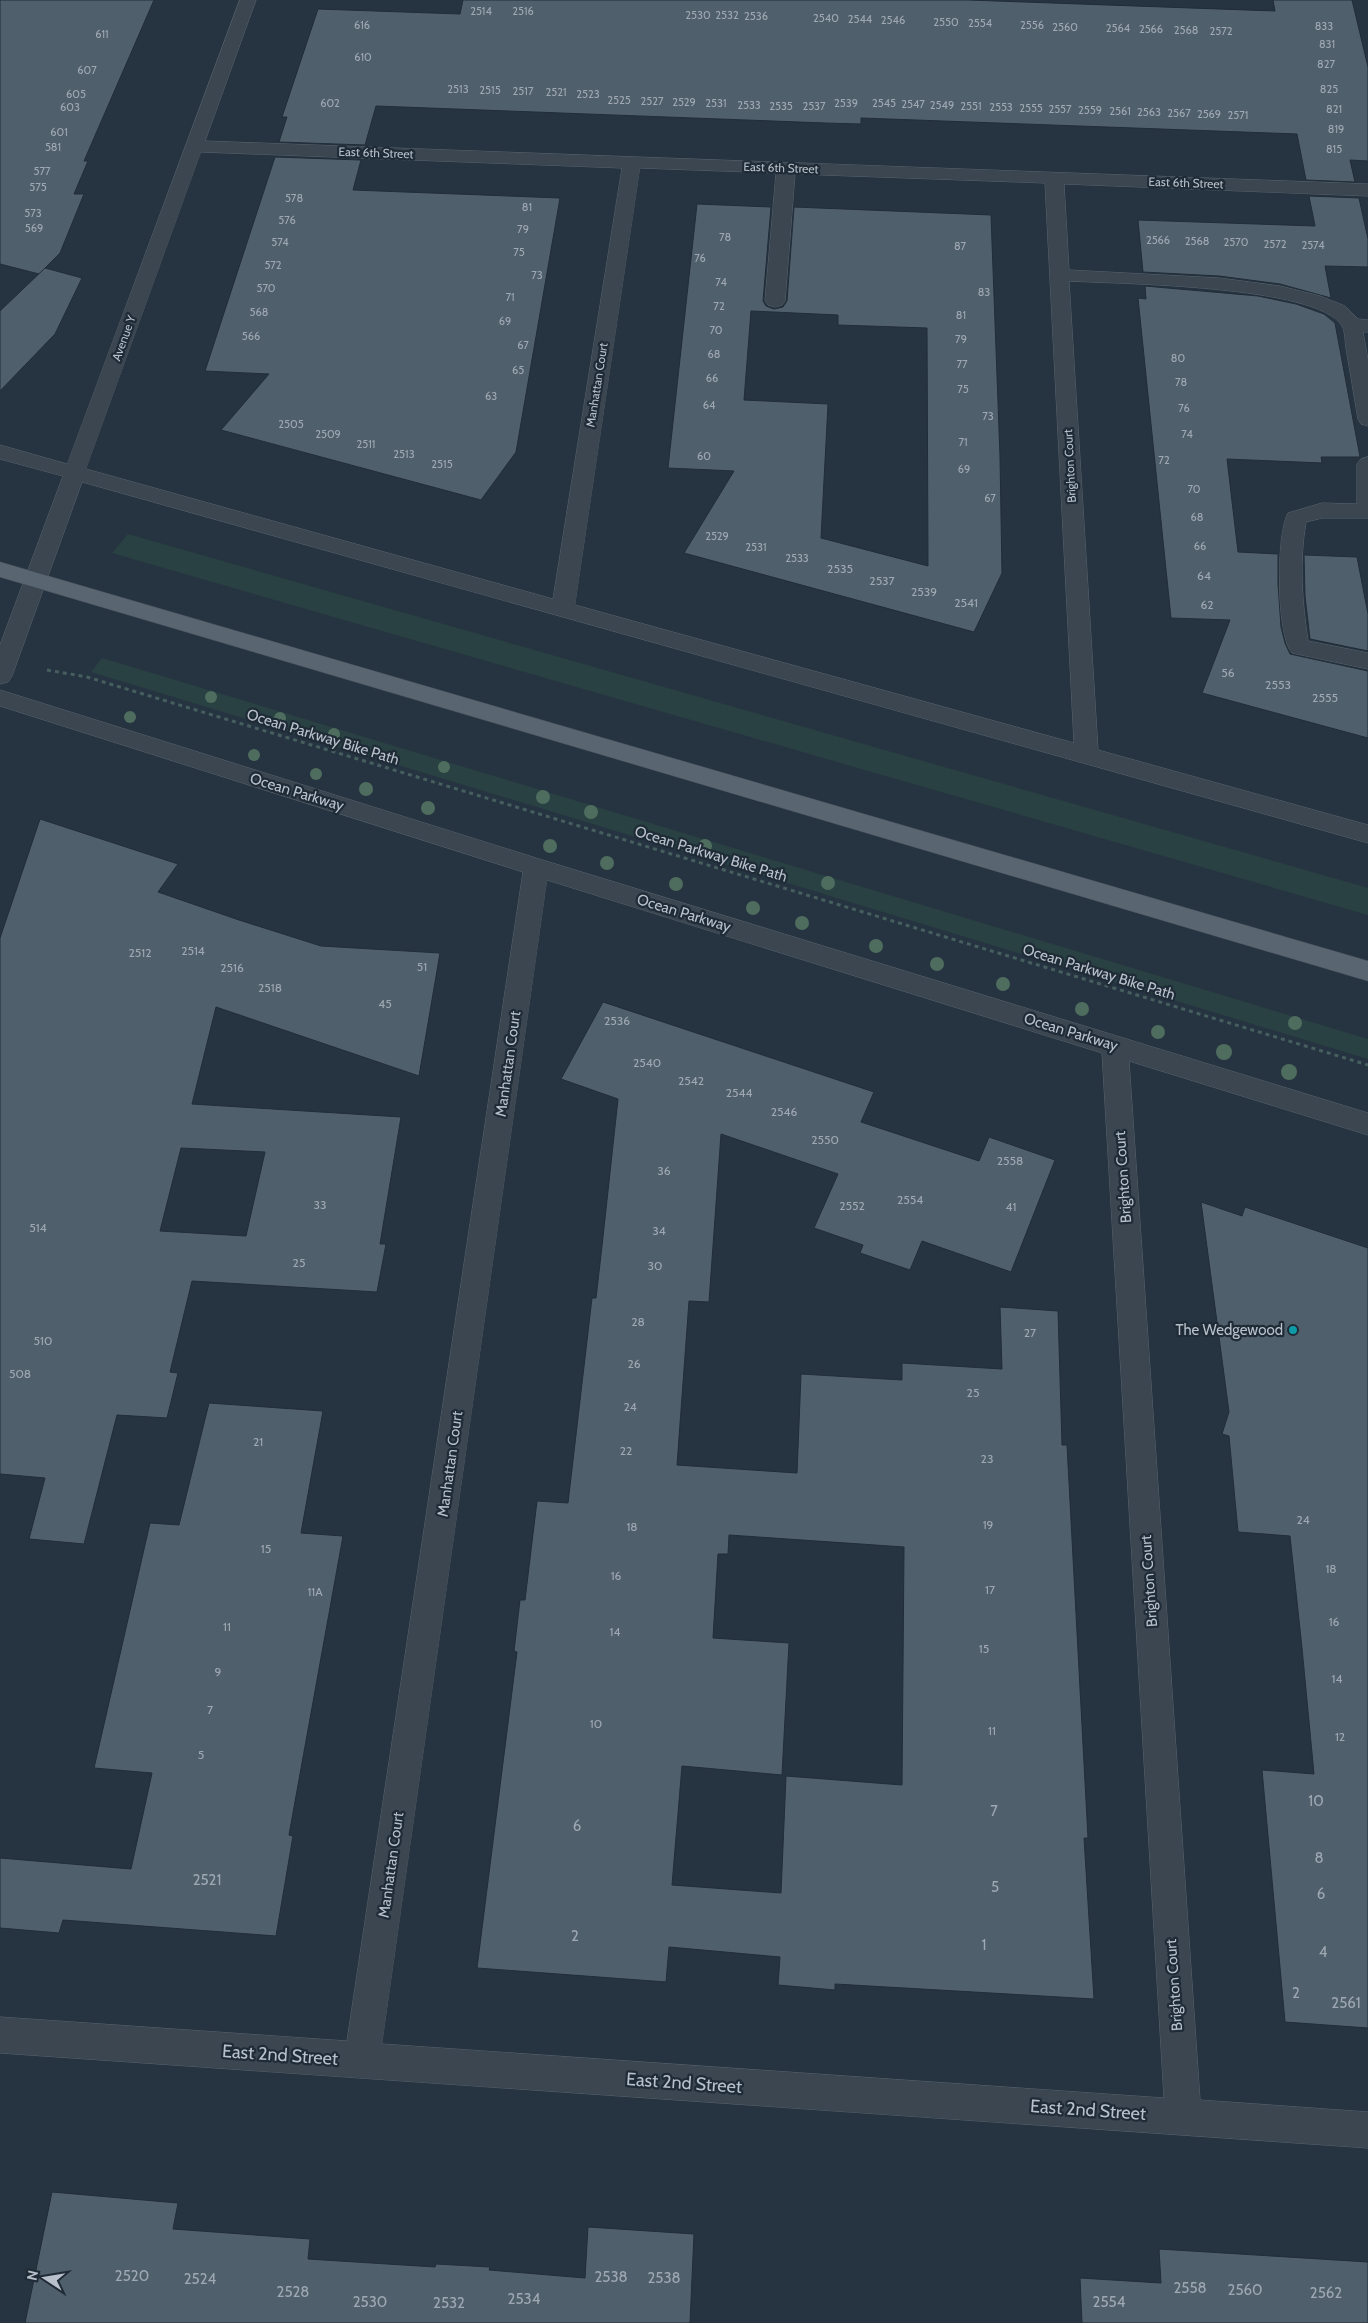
<svg xmlns="http://www.w3.org/2000/svg" width="1368" height="2323" font-family="Cabin,sans-serif">
  <rect width="100%" height="100%" fill="#263441"/>
  <g fill="#294142">
    <polygon points="128,534 1368,888 1368,915 112,553"/>
    <polygon points="102,658 1368,1039 1368,1059 91,672"/>
  </g>
  <g fill="#505f6c" stroke="#212d38" fill-rule="evenodd">
    <polygon points="0,0 154,0 84,161 88,161 74,194 84,194 60,253 39,274 0,264"/>
    <polygon points="463,0 968,0 1275,11 1273,0 1352,0 1368,67 1368,161 1350,160 1355,182 1306,180 1297,134 861,118 861,124 825,123 376,106 365,145 279,142 287,117 282,117 318,9 460,14"/>
    <polygon points="275,157 361,160 353,190 560,198 516,452 481,500 221,430 269,374 205,371"/>
    <polygon points="1309,196 1359,198 1368,239 1368,267 1325,266 1331,298 1280,284 1219,276 1143,272 1138,220 1315,226"/>
    <path d="M697,204L771,207L763,301L766,306L774,309L783,307L787,301L794,207L991,215L1000,456L1002,573L974,632L684,553L734,471L668,468ZM751,311L838,315V325L927,328L928,566L821,538L828,404L744,400Z"/>
    <polygon points="45,268 82,278 55,334 0,391 0,311"/>
    <polygon points="1145,286 1258,296 1296,304 1324,314 1335,323 1360,457 1321,457 1322,463 1227,459 1238,552 1278,554 1278,584 1281,627 1285,643 1290,654 1368,671 1368,738 1202,693 1230,620 1171,618 1138,298 1146,299"/>
    <polygon points="1304,555 1357,557 1368,614 1368,651 1310,639 1305,596"/>
    <path d="M40,819L178,864L158,892L239,920L321,946L440,953L419,1076L216,1007L192,1104L401,1117L380,1244H386L377,1292L192,1281L170,1372L178,1373L167,1418L117,1415L84,1544L29,1539L45,1478L0,1474V938ZM181,1148L265,1152L246,1236L160,1231Z"/>
    <path d="M603,1002L874,1092L861,1122L979,1161L989,1137L1055,1160L1011,1272L922,1241L910,1270L860,1253L863,1245L814,1228L838,1174L721,1134L709,1302L689,1301L677,1465L797,1473L801,1374L902,1380V1363L1002,1369L1000,1307L1058,1311L1062,1445H1067L1088,1838H1084L1094,1999L835,1984V1990L778,1985L780,1957L669,1947L666,1982L477,1968L517,1652L514,1651L520,1600H525L537,1501L568,1503L592,1298H596L602,1246L618,1099L561,1079ZM729,1535L904,1547L902,1785L786,1776L781,1893L672,1885L682,1766L782,1775L789,1643L713,1638L718,1554H728Z"/>
    <polygon points="1201,1202 1242,1216 1245,1207 1368,1248 1368,2028 1285,2022 1262,1770 1314,1774 1302,1648 1290,1536 1238,1532 1229,1436 1222,1434 1229,1412"/>
    <polygon points="209,1403 323,1411 301,1533 343,1536 289,1835 293,1836 276,1936 63,1920 59,1933 0,1928 0,1858 131,1869 152,1773 94,1768 150,1523 179,1525"/>
    <polygon points="52,2192 178,2203 173,2229 310,2239 308,2259 435,2267 436,2264 490,2267 489,2270 585,2278 588,2227 694,2234 690,2323 25,2323"/>
    <polygon points="1159,2249 1368,2262 1368,2323 1082,2323 1080,2278 1161,2283"/>
  </g>
  <g fill="none" stroke-linecap="round" stroke-linejoin="round">
    <defs>
      <g id="minor">
        <path d="M240,0H256L205,141L1368,184V196L1064,184L1069,270L1219,278L1280,286L1320,296L1345,306L1358,319L1368,320V332H1363L1368,360V426L1361,424L1358,419C1354,395 1350,372 1346,348C1345,341 1345,331 1342,326C1318,285 1118,284 1069,281L1098,750L1368,825V843L82,482L12,676L8,682L0,684V645L63,476L0,459V445L67,464ZM201,152L622,168L553,599L86,469ZM640,168L776,173L765,301L768,305L775,307L782,305L785,301L795,174L1045,183L1074,743L575,605Z"/>
        <path d="M1368,457V518H1322L1306,522C1299,562 1302,601 1308,641L1368,653V669L1292,653C1276,636 1276,533 1288,513L1322,503L1357,504V464L1361,459Z"/>
        <path d="M0,690L536,858L1368,1113V1135L1129,1061L1200,2100L1368,2112V2148L0,2053V2017L347,2041L523,872L0,706ZM547,880L1102,1053L1164,2098L382,2044Z"/>
      </g>
      <polygon id="major" points="0,562 1368,961 1368,981 0,577"/>
    </defs>
    <use href="#minor" stroke="#59646e" stroke-width="1"/>
    <use href="#major" stroke="#444f5a" stroke-width="1"/>
    <polyline stroke="#475e5f" stroke-width="3" stroke-dasharray="4 4" stroke-linecap="butt" points="47,670 87,677 1368,1065"/>
    <use href="#minor" fill="#3b4651" fill-rule="evenodd"/>
    <use href="#major" fill="#596571" fill-rule="evenodd"/>
  </g>
  <g fill="#4e6d5e">
    <circle cx="211" cy="697" r="6"/>
    <circle cx="130" cy="717" r="6"/>
    <circle cx="280" cy="718" r="6"/>
    <circle cx="334" cy="734" r="6"/>
    <circle cx="254" cy="755" r="6"/>
    <circle cx="444" cy="767" r="6"/>
    <circle cx="316" cy="774" r="6"/>
    <circle cx="366" cy="789" r="7"/>
    <circle cx="543" cy="797" r="7"/>
    <circle cx="428" cy="808" r="7"/>
    <circle cx="591" cy="812" r="7"/>
    <circle cx="550" cy="846" r="7"/>
    <circle cx="705" cy="846" r="7"/>
    <circle cx="607" cy="863" r="7"/>
    <circle cx="828" cy="883" r="7"/>
    <circle cx="676" cy="884" r="7"/>
    <circle cx="753" cy="908" r="7"/>
    <circle cx="802" cy="923" r="7"/>
    <circle cx="876" cy="946" r="7"/>
    <circle cx="937" cy="964" r="7"/>
    <circle cx="1003" cy="984" r="7"/>
    <circle cx="1082" cy="1009" r="7"/>
    <circle cx="1295" cy="1023" r="7"/>
    <circle cx="1158" cy="1032" r="7"/>
    <circle cx="1224" cy="1052" r="8"/>
    <circle cx="1289" cy="1072" r="8"/>
  </g>
  <circle fill="#0f9aa8" stroke="#1f2b36" stroke-width="2" cx="1293" cy="1330" r="5"/>
  <g text-anchor="middle" stroke-width="4.5" stroke-linejoin="round" paint-order="stroke">
    <g font-size="11" fill="#9ea8b3">
      <text x="481" y="15">2514</text>
      <text x="523" y="15">2516</text>
      <text x="698" y="19">2530</text>
      <text x="727" y="19">2532</text>
      <text x="756" y="20">2536</text>
      <text x="826" y="22">2540</text>
      <text x="860" y="23">2544</text>
      <text x="893" y="24">2546</text>
      <text x="946" y="26">2550</text>
      <text x="980" y="27">2554</text>
      <text x="362" y="29">616</text>
      <text x="1032" y="29">2556</text>
      <text x="1324" y="30">833</text>
      <text x="1065" y="31">2560</text>
      <text x="1118" y="32">2564</text>
      <text x="1151" y="33">2566</text>
      <text x="1186" y="34">2568</text>
      <text x="1221" y="35">2572</text>
      <text x="102" y="38">611</text>
      <text x="1327" y="48">831</text>
      <text x="363" y="61">610</text>
      <text x="1326" y="68">827</text>
      <text x="87" y="74">607</text>
      <text x="458" y="93">2513</text>
      <text x="1329" y="93">825</text>
      <text x="490" y="94">2515</text>
      <text x="523" y="95">2517</text>
      <text x="556" y="96">2521</text>
      <text x="76" y="98">605</text>
      <text x="588" y="98">2523</text>
      <text x="619" y="104">2525</text>
      <text x="652" y="105">2527</text>
      <text x="684" y="106">2529</text>
      <text x="330" y="107">602</text>
      <text x="716" y="107">2531</text>
      <text x="846" y="107">2539</text>
      <text x="884" y="107">2545</text>
      <text x="913" y="108">2547</text>
      <text x="749" y="109">2533</text>
      <text x="942" y="109">2549</text>
      <text x="781" y="110">2535</text>
      <text x="814" y="110">2537</text>
      <text x="971" y="110">2551</text>
      <text x="70" y="111">603</text>
      <text x="1001" y="111">2553</text>
      <text x="1031" y="112">2555</text>
      <text x="1060" y="113">2557</text>
      <text x="1334" y="113">821</text>
      <text x="1090" y="114">2559</text>
      <text x="1120" y="115">2561</text>
      <text x="1149" y="116">2563</text>
      <text x="1179" y="117">2567</text>
      <text x="1209" y="118">2569</text>
      <text x="1238" y="119">2571</text>
      <text x="1336" y="133">819</text>
      <text x="59" y="136">601</text>
      <text x="53" y="151">581</text>
      <text x="1334" y="153">815</text>
      <text x="42" y="175">577</text>
      <text x="38" y="191">575</text>
      <text x="294" y="202">578</text>
      <text x="527" y="211">81</text>
      <text x="33" y="217">573</text>
      <text x="287" y="224">576</text>
      <text x="34" y="232">569</text>
      <text x="523" y="233">79</text>
      <text x="725" y="241">78</text>
      <text x="1158" y="244">2566</text>
      <text x="1197" y="245">2568</text>
      <text x="280" y="246">574</text>
      <text x="1236" y="246">2570</text>
      <text x="1275" y="248">2572</text>
      <text x="1313" y="249">2574</text>
      <text x="960" y="250">87</text>
      <text x="519" y="256">75</text>
      <text x="700" y="262">76</text>
      <text x="273" y="269">572</text>
      <text x="537" y="279">73</text>
      <text x="721" y="286">74</text>
      <text x="266" y="292">570</text>
      <text x="984" y="296">83</text>
      <text x="510" y="301">71</text>
      <text x="719" y="310">72</text>
      <text x="259" y="316">568</text>
      <text x="961" y="319">81</text>
      <text x="505" y="325">69</text>
      <text x="716" y="334">70</text>
      <text x="251" y="340">566</text>
      <text x="961" y="343">79</text>
      <text x="523" y="349">67</text>
      <text x="714" y="358">68</text>
      <text x="1178" y="362">80</text>
      <text x="962" y="368">77</text>
      <text x="518" y="374">65</text>
      <text x="712" y="382">66</text>
      <text x="1181" y="386">78</text>
      <text x="963" y="393">75</text>
      <text x="491" y="400">63</text>
      <text x="709" y="409">64</text>
      <text x="1184" y="412">76</text>
      <text x="988" y="420">73</text>
      <text x="291" y="428">2505</text>
      <text x="328" y="438">2509</text>
      <text x="1187" y="438">74</text>
      <text x="963" y="446">71</text>
      <text x="366" y="448">2511</text>
      <text x="404" y="458">2513</text>
      <text x="704" y="460">60</text>
      <text x="1164" y="464">72</text>
      <text x="442" y="468">2515</text>
      <text x="964" y="473">69</text>
      <text x="1194" y="493">70</text>
      <text x="990" y="502">67</text>
      <text x="1197" y="521">68</text>
      <text x="717" y="540">2529</text>
      <text x="1200" y="550">66</text>
      <text x="756" y="551">2531</text>
      <text x="797" y="562">2533</text>
    </g>
    <g font-size="12" fill="#b8c1cb" stroke="#1f2b36">
      <text transform="translate(376 153) rotate(2)" y="4">East 6th Street</text>
      <text transform="translate(781 168) rotate(2)" y="4">East 6th Street</text>
      <text transform="translate(1186 183) rotate(2)" y="4">East 6th Street</text>
      <text transform="translate(124 338) rotate(-70)" y="4">Avenue Y</text>
      <text transform="translate(597 385) rotate(-81)" y="4">Manhattan Court</text>
      <text transform="translate(1070 466) rotate(-93)" y="4">Brighton Court</text>
    </g>
    <g font-size="12" fill="#9ea8b3">
      <text x="840" y="573">2535</text>
      <text x="1204" y="580">64</text>
      <text x="882" y="585">2537</text>
      <text x="924" y="596">2539</text>
      <text x="966" y="607">2541</text>
      <text x="1207" y="609">62</text>
      <text x="1228" y="677">56</text>
      <text x="1278" y="689">2553</text>
      <text x="1325" y="702">2555</text>
      <text x="193" y="955">2514</text>
      <text x="140" y="957">2512</text>
      <text x="422" y="971">51</text>
      <text x="232" y="972">2516</text>
      <text x="270" y="992">2518</text>
      <text x="385" y="1008">45</text>
      <text x="617" y="1025">2536</text>
      <text x="647" y="1067">2540</text>
      <text x="691" y="1085">2542</text>
      <text x="739" y="1097">2544</text>
      <text x="784" y="1116">2546</text>
      <text x="825" y="1144">2550</text>
      <text x="1010" y="1165">2558</text>
      <text x="664" y="1175">36</text>
      <text x="910" y="1204">2554</text>
      <text x="320" y="1209">33</text>
      <text x="852" y="1210">2552</text>
      <text x="1011" y="1211">41</text>
      <text x="38" y="1232">514</text>
      <text x="659" y="1235">34</text>
      <text x="299" y="1267">25</text>
      <text x="655" y="1270">30</text>
      <text x="638" y="1326">28</text>
      <text x="1030" y="1337">27</text>
      <text x="43" y="1345">510</text>
      <text x="634" y="1368">26</text>
      <text x="20" y="1378">508</text>
      <text x="973" y="1397">25</text>
      <text x="630" y="1411">24</text>
      <text x="258" y="1446">21</text>
      <text x="626" y="1455">22</text>
      <text x="987" y="1463">23</text>
      <text x="1303" y="1524">24</text>
      <text x="988" y="1529">19</text>
      <text x="632" y="1531">18</text>
      <text x="266" y="1553">15</text>
      <text x="1331" y="1573">18</text>
      <text x="616" y="1580">16</text>
      <text x="990" y="1594">17</text>
      <text x="315" y="1596">11A</text>
      <text x="1334" y="1626">16</text>
      <text x="227" y="1631">11</text>
      <text x="615" y="1636">14</text>
      <text x="984" y="1653">15</text>
      <text x="218" y="1676">9</text>
      <text x="1337" y="1683">14</text>
      <text x="210" y="1714">7</text>
      <text x="596" y="1728">10</text>
      <text x="992" y="1735">11</text>
      <text x="1340" y="1741">12</text>
      <text x="201" y="1759">5</text>
    </g>
    <g font-size="15" fill="#b8c1cb" stroke="#1f2b36">
      <text transform="translate(323 737) rotate(17)" y="5">Ocean Parkway Bike Path</text>
      <text transform="translate(297 792) rotate(17)" y="5">Ocean Parkway</text>
      <text transform="translate(711 854) rotate(17)" y="5">Ocean Parkway Bike Path</text>
      <text transform="translate(684 913) rotate(17)" y="5">Ocean Parkway</text>
      <text transform="translate(1099 972) rotate(17)" y="5">Ocean Parkway Bike Path</text>
      <text transform="translate(1071 1032) rotate(17)" y="5">Ocean Parkway</text>
      <text transform="translate(508 1064) rotate(-82)" y="5">Manhattan Court</text>
      <text transform="translate(1123 1177) rotate(-94)" y="5">Brighton Court</text>
      <text transform="translate(450 1464) rotate(-82)" y="5">Manhattan Court</text>
      <text transform="translate(1149 1581) rotate(-94)" y="5">Brighton Court</text>
      <text transform="translate(391 1865) rotate(-82)" y="5">Manhattan Court</text>
      <text transform="translate(1174 1985) rotate(-94)" y="5">Brighton Court</text>
    </g>
    <g font-size="15" fill="#b8c1cb" stroke="#1f2b36" text-anchor="end">
      <text x="1283" y="1335">The Wedgewood</text>
    </g>
    <g font-size="15" fill="#9ea8b3">
      <text x="1316" y="1806">10</text>
      <text x="994" y="1816">7</text>
      <text x="577" y="1831">6</text>
      <text x="1319" y="1863">8</text>
      <text x="207" y="1885">2521</text>
      <text x="995" y="1892">5</text>
      <text x="1321" y="1899">6</text>
      <text x="575" y="1941">2</text>
      <text x="984" y="1950">1</text>
      <text x="1323" y="1957">4</text>
      <text x="1296" y="1998">2</text>
      <text x="1346" y="2008">2561</text>
      <text x="132" y="2281">2520</text>
      <text x="611" y="2282">2538</text>
      <text x="664" y="2283">2538</text>
      <text x="200" y="2284">2524</text>
      <text x="1190" y="2293">2558</text>
      <text x="1245" y="2295">2560</text>
      <text x="293" y="2297">2528</text>
      <text x="1326" y="2298">2562</text>
      <text x="524" y="2304">2534</text>
      <text x="370" y="2307">2530</text>
      <text x="1109" y="2307">2554</text>
      <text x="449" y="2308">2532</text>
    </g>
    <g font-size="18" fill="#b8c1cb" stroke="#1f2b36">
      <text transform="translate(280 2055) rotate(4)" y="6">East 2nd Street</text>
      <text transform="translate(684 2083) rotate(4)" y="6">East 2nd Street</text>
      <text transform="translate(1088 2110) rotate(4)" y="6">East 2nd Street</text>
    </g>
  </g>
  <g transform="translate(45 2278) rotate(282)" stroke="#1f2b36" stroke-width="4" paint-order="stroke">
  <path d="M0-4L9 19L0 12L-9 19Z" fill="#b8c1cb"/>
  <text y="-8" font-size="14" font-weight="bold" text-anchor="middle" fill="#b8c1cb">N</text>
  </g>
</svg>
